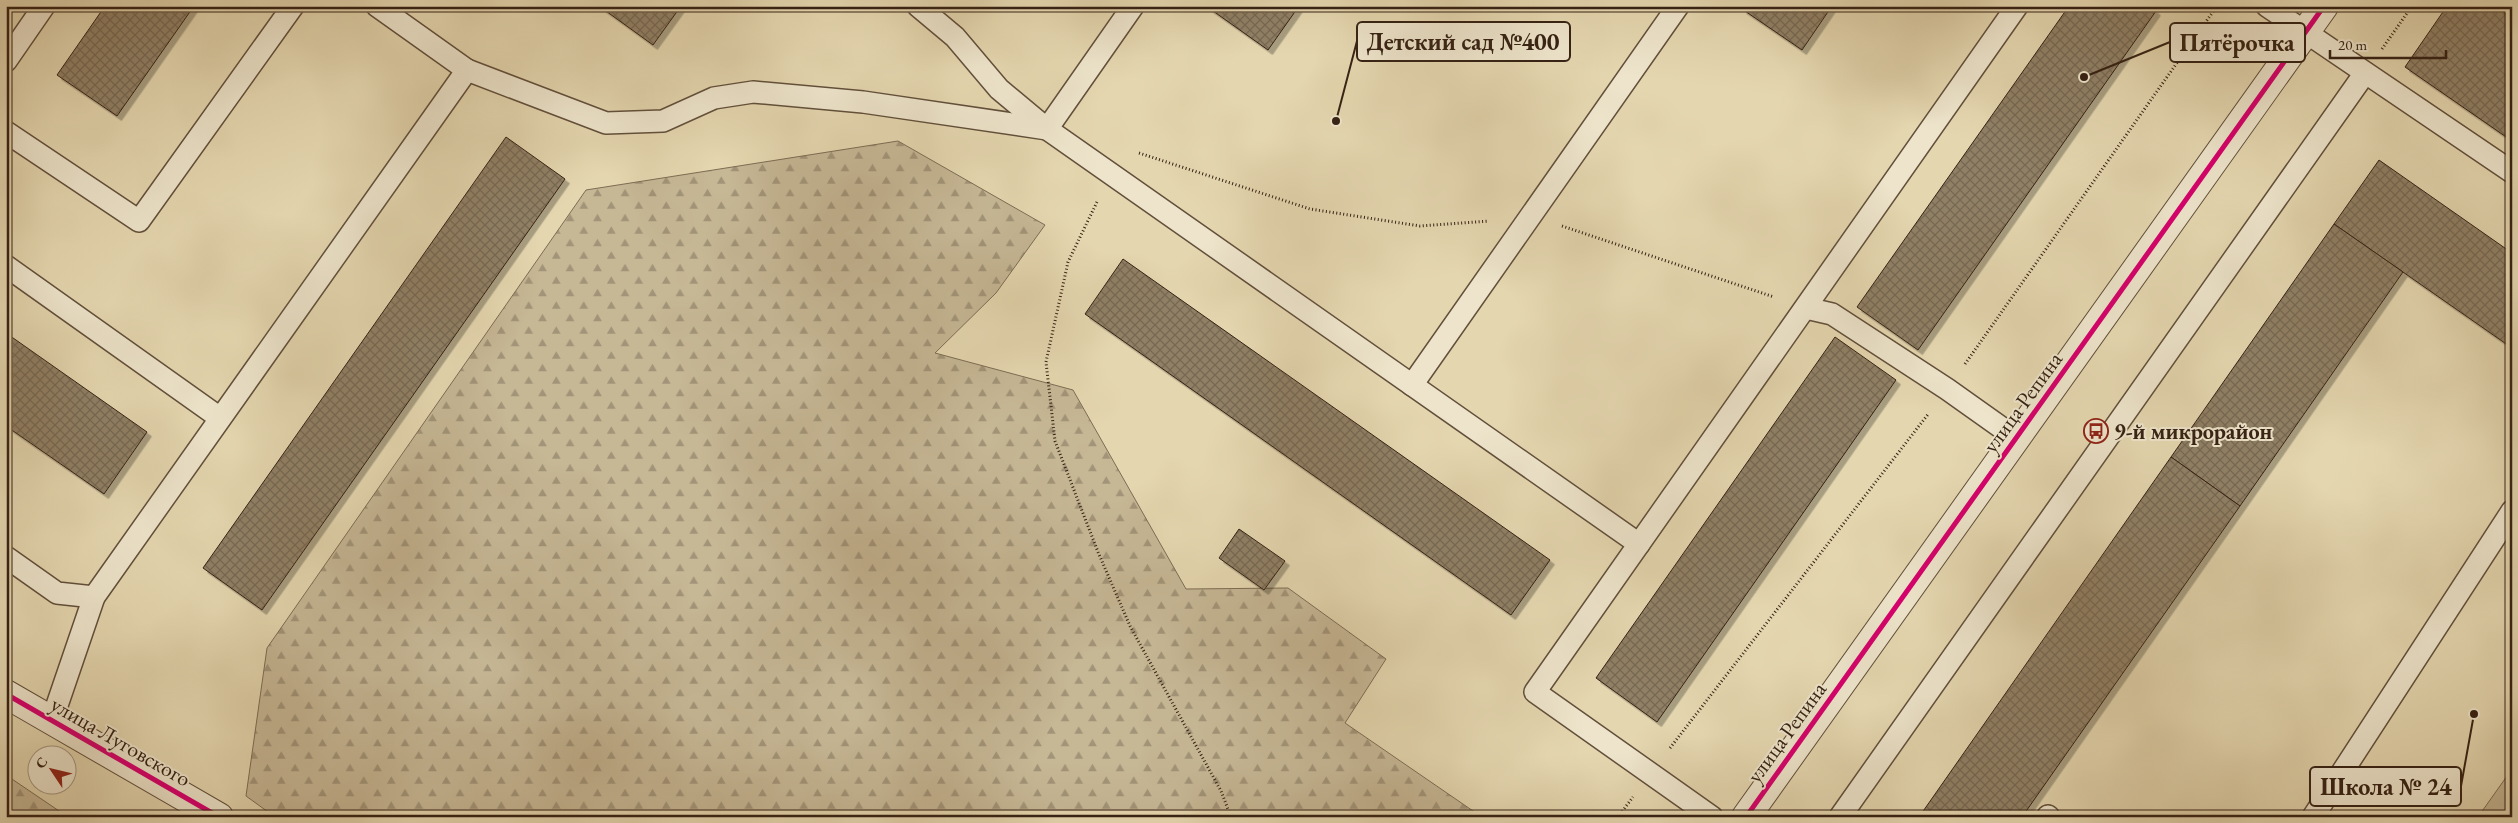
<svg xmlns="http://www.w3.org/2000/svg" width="2518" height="823" font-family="'EB Garamond',serif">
  <defs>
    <pattern id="forest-firs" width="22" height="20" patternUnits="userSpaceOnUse" patternTransform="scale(1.25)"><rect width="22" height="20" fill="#c6b795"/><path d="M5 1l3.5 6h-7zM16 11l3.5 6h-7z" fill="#a29478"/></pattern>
    <pattern id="building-cross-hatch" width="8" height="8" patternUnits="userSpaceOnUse" patternTransform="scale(1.25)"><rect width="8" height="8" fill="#908065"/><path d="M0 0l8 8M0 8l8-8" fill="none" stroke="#766852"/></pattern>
    <filter id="shadow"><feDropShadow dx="4.5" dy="4.5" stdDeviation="0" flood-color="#0004"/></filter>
  </defs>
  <rect width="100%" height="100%" fill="#e4d6af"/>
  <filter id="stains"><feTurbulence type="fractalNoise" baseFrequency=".004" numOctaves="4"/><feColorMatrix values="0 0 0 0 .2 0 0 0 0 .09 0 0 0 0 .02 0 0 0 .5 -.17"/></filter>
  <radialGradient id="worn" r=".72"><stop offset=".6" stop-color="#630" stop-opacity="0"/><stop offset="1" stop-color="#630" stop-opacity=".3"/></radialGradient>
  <g fill="url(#forest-firs)" stroke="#7e6c54">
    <polygon points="898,141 1045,225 996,293 935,353 1073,390 1186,589 1288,588 1386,659 1345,723 1476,813 1474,817 954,817 945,812 941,817 275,817 246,796 267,648 586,190"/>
    <polygon points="6,775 68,817 6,817"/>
  </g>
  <polygon fill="#c6b795" stroke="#7e6c54" points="2512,769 2512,817 2478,817"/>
  <g fill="url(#building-cross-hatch)" stroke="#362214" filter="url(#shadow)">
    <polygon points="105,6 194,6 117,116 57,75"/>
    <polygon points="599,6 681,6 653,45"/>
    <polygon points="1206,6 1299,6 1268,50"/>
    <polygon points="1744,6 1832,6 1802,50 1742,9"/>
    <polygon points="2069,6 2150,6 2156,11 1918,350 1857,307"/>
    <polygon points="2447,6 2495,6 2512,18 2512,141 2405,67"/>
    <polygon points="506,137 565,179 262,610 203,568"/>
    <polygon points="2379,160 2512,253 2512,348 2334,224"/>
    <polygon points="2334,224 2403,272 2240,506 2171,457"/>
    <polygon points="1123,259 1550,560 1511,615 1085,314"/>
    <polygon points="6,333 147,432 104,494 6,426"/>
    <polygon points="1835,337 1896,380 1657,722 1596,678"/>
    <polygon points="2171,457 2240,506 2022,817 1919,817"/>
    <polygon points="1239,529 1285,561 1264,590 1219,558"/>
  </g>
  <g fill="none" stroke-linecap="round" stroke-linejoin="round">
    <defs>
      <g id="service">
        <polyline points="377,6 467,70"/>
        <polyline points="918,6 955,37 999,89 1047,129 1639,544"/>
        <polyline points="2267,6 2512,172"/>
        <polyline points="6,61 44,6"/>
        <polyline points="6,132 139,221 293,6"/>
        <polyline points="6,266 220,418"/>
        <polyline points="1806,308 1832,314 1947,389 2016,438"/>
        <polyline points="1412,385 1678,6"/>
        <polyline points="6,557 57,593 94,597"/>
        <polyline points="52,720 94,597 467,70 606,123 663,121 714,98 753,92 863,102 1047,129 1133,6"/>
        <polyline points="2048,816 2049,817"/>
        <polyline points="1712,817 1535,692 2017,6"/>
        <polyline points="1840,817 2365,73"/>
        <polyline points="2313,817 2512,511"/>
      </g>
      <polyline id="minor" points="6,694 219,817"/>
      <polyline id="tertiary" points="1746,817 2324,6"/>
    </defs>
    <use href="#service" stroke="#624f3b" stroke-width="24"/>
    <use href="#minor" stroke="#624f3b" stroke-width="30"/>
    <use href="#tertiary" stroke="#624f3b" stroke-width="30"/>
    <g stroke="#362214" stroke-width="3" stroke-dasharray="1 2.5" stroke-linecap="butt">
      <polyline points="2382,49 2412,6"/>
      <polyline points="1139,153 1310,209 1420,226 1489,221"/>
      <polyline points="1097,202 1068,262 1046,362 1055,441 1098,552 1130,626 1221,791 1231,817"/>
      <polyline points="1562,226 1774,297"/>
      <polyline points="1965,364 2217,6"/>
      <polyline points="1670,748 1929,413"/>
      <polyline points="1618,817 1633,797"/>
    </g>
    <use href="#service" stroke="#ede4cb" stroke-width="21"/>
    <use href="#minor" stroke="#ede4cb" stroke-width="28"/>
    <use href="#tertiary" stroke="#ede4cb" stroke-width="28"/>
    <defs>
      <g id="cycleway">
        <polyline points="6,694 219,817"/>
        <polyline points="1746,817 2324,6"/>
      </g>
    </defs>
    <use href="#cycleway" stroke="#ede4cb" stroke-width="8"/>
    <use href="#cycleway" stroke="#d6006c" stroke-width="5"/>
  </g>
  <defs>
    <symbol id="bus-ring" viewBox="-11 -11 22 22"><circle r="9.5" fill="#ede4cb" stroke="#8f2418" stroke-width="1.5"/><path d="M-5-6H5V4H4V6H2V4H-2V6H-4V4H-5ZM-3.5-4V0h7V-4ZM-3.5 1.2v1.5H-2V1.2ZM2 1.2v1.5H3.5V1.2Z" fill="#8f2418"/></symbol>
  </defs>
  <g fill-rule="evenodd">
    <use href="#bus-ring" x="2082" y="417" width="28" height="28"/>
  </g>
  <g text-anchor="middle" stroke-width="4" stroke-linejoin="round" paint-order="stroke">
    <g font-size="22" fill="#362214" stroke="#ede4cb">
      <text transform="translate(2022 402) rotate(-54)" y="8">улица Репина</text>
      <text transform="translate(1786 732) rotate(-54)" y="8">улица Репина</text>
      <text transform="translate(121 741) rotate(30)" y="8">улица Луговского</text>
    </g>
    <g font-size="22" font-weight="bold" fill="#362214" stroke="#ede4cb" text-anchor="start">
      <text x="2114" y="439">9-й микрорайон</text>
    </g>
  </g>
  <path fill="none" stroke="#362214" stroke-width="2" d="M1336 121L1357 41M2084 77L2170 42M2474 714L2461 786"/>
  <g fill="#362214" stroke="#ede4cb" stroke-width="2">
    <circle cx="1336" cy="121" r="5"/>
    <circle cx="2084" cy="77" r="5"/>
    <circle cx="2474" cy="714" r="5"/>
  </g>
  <g fill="#ede4cb" stroke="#362214" stroke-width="2">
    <rect x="1357" y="22" width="213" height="39" rx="5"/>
    <rect x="2170" y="23" width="135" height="39" rx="5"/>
    <rect x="2310" y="767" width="151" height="39" rx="5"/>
  </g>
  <g font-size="24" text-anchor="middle" font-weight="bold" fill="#362214">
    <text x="1463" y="50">Детский сад №400</text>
    <text x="2237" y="51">Пятёрочка</text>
    <text x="2386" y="795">Школа № 24</text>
  </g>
  <rect width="2518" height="823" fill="none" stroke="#e4d6af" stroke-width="25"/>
  <rect x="8" y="8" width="2503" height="808" fill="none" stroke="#362214" stroke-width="2.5"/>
  <rect x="12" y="12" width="2493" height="798" fill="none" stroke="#362214"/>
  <g transform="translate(52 770) rotate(305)"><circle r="24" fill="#ede4cb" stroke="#a49682"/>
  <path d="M0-4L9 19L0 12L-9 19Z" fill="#8f2418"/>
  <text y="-8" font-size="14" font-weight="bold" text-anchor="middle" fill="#362214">С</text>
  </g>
  <path d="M2330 50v8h116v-8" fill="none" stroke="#362214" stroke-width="2.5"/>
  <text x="2338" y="50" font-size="15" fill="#362214" stroke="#ede4cb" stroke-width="4" paint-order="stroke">20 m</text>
  <rect width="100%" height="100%" filter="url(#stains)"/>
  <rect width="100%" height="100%" fill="url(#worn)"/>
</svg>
